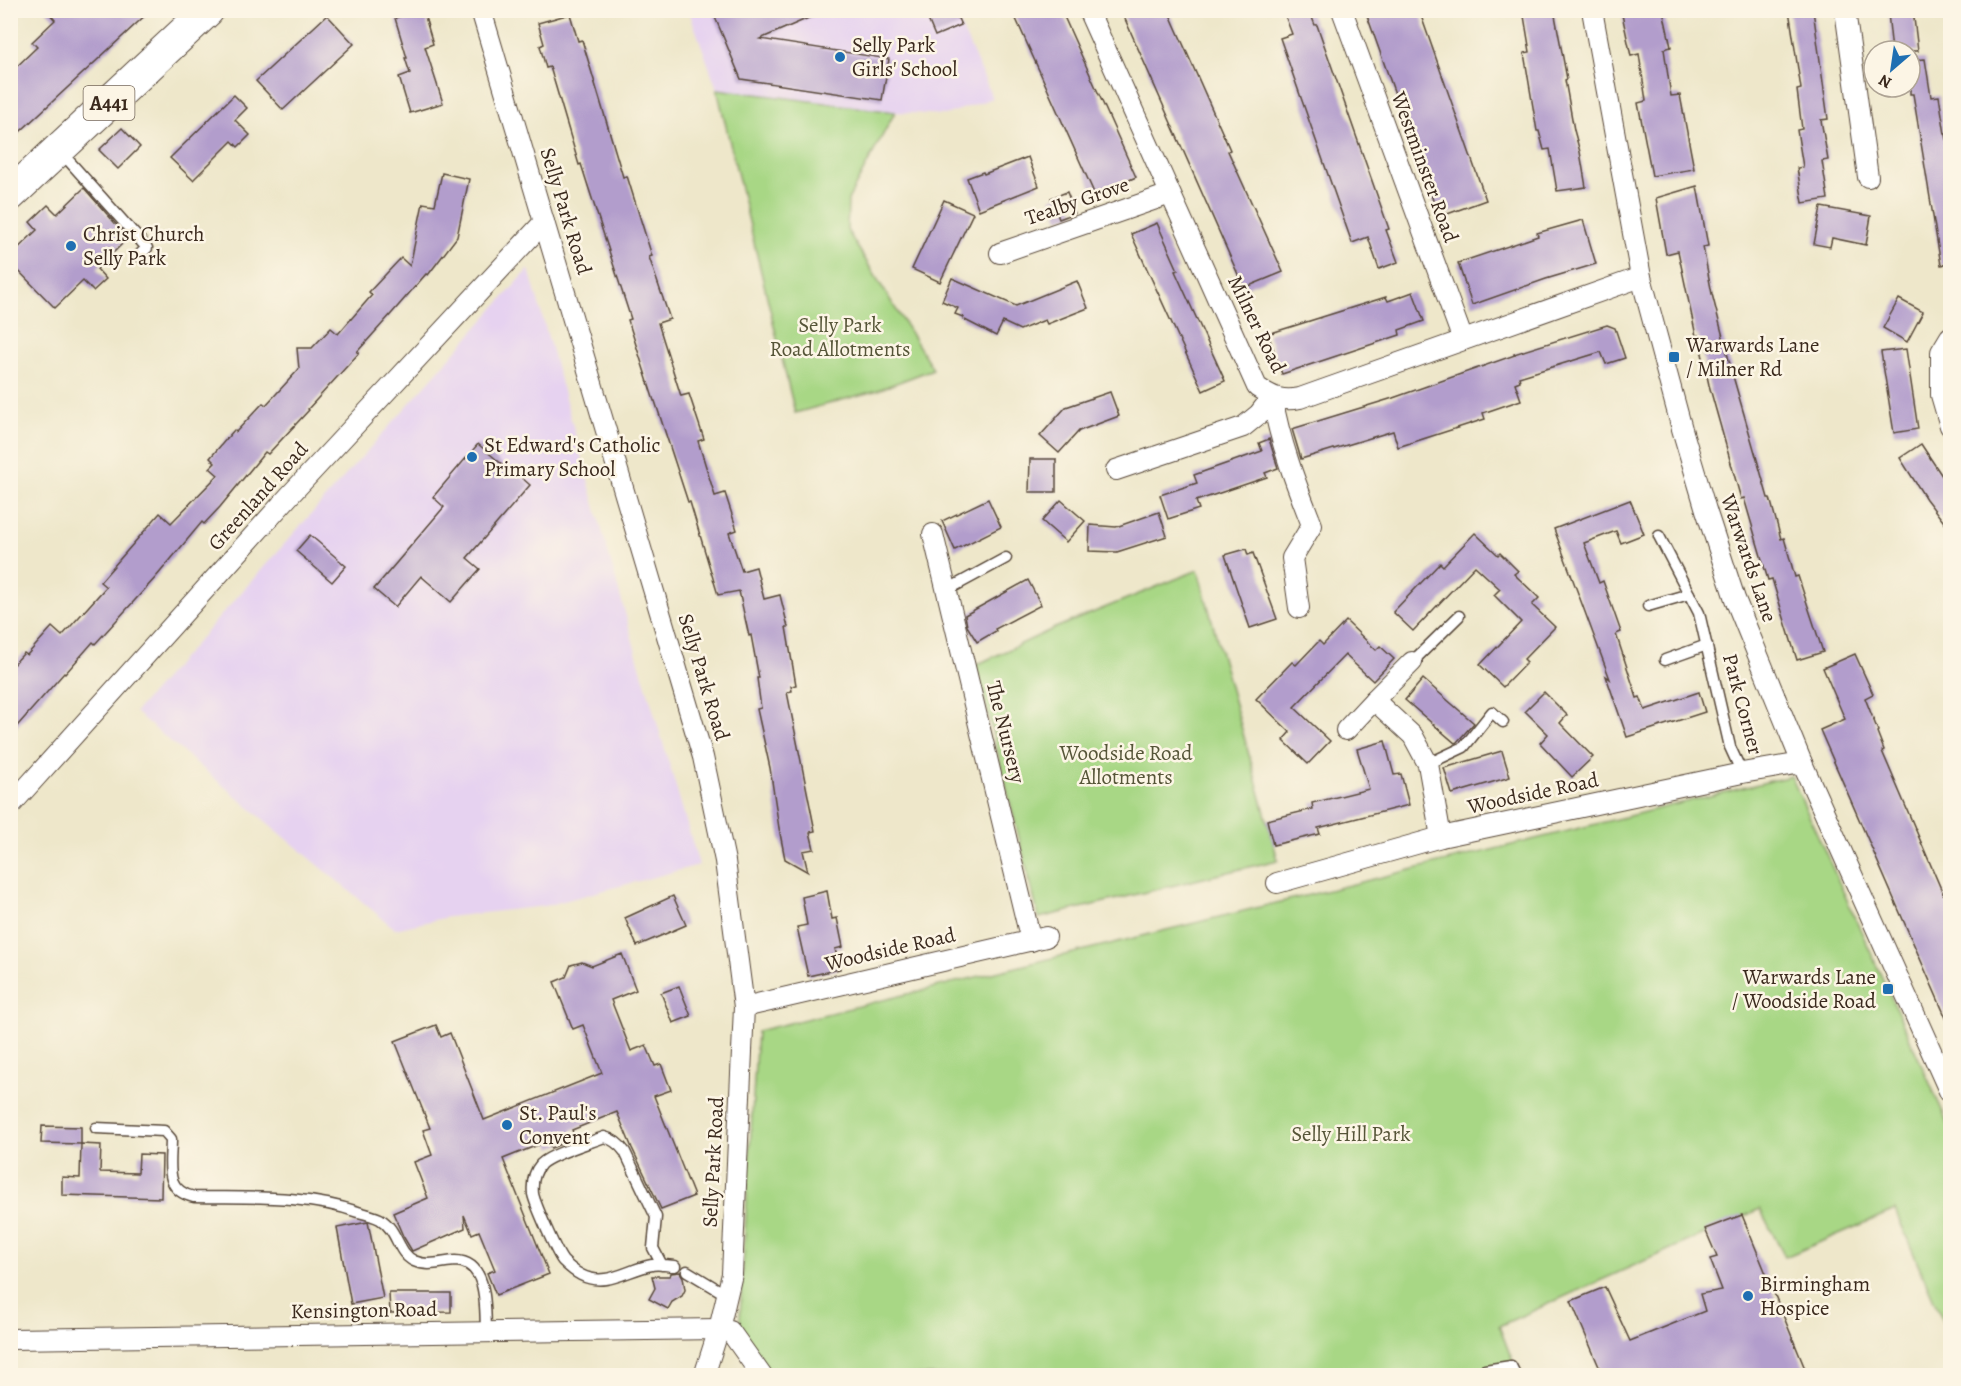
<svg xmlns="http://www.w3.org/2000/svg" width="1961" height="1386" font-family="Alegreya,serif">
  <rect width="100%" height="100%" fill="#fcf5e5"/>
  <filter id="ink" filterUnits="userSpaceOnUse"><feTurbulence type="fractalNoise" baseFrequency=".0167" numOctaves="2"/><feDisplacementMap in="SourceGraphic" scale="12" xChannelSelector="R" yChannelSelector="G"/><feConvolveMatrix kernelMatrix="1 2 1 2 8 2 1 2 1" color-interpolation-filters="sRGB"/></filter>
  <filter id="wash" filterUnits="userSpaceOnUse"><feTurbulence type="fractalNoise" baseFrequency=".008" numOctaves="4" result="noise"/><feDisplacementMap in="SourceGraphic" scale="24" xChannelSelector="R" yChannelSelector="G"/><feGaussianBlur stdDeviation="1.35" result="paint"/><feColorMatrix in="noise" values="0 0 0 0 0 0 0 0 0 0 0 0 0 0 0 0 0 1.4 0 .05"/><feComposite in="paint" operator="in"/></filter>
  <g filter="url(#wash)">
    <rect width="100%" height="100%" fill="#eee7ca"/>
    <g fill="#e6d2f0">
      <polygon points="689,11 954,11 993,98 945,115 895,112 717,89"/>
      <polygon points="529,269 634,645 699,865 545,906 448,917 395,929 135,712"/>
    </g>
    <g fill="#a8d785" stroke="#728052" stroke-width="1.5">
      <polygon points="717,89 895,112 848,200 847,230 933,369 878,390 795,413"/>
      <polygon points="1198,570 1278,860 1039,918 976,665 1055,628"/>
      <polygon points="1791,776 1950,1128 1950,1338 1895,1210 1785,1257 1760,1209 1499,1326 1518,1375 771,1375 739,1333 757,1031"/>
    </g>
    <g id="blocks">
      <g fill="#b29dcc">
        <polygon points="46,10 151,10 10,141 10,73 37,47 32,42 55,20"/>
        <polygon points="404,10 423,10 433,44 425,47 443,103 410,113 399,77 410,73 405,58 407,58 395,18 405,15"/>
        <polygon points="712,10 827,10 760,39 889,59 882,100 741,79"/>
        <polygon points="924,10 954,10 961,25 935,36"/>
        <polygon points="1012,10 1061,10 1136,177 1095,195"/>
        <polygon points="1121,10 1168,10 1230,150 1228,151 1283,272 1244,288"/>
        <polygon points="1283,10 1309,10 1315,25 1317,25 1389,229 1386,230 1398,262 1379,269 1368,237 1352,243 1280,38 1292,34"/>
        <polygon points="1365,10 1419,10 1486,200 1439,217"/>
        <polygon points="1523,10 1554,10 1567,79 1565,80 1574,130 1580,152 1586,187 1557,191 1550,149 1544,150 1539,131 1537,131 1524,53 1530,52"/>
        <polygon points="1621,10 1663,10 1671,47 1664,49 1671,96 1680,95 1694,169 1652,176 1638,103 1646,101 1639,54 1631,56"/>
        <polygon points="1789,10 1813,10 1828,119 1821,120 1828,160 1822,161 1828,199 1803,203 1797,168 1803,167 1797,130 1802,129 1797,90 1801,89"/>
        <polygon points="1913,10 1918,51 1892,51 1888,13"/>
        <polygon points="570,14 578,41 582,40 623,177 627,176 652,256 649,257 670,319 658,323 681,396 689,394 704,439 698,441 715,496 725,493 737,530 729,533 742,571 756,567 764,599 780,595 788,627 786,627 796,685 791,686 792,691 787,692 815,831 810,832 814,849 803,851 808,872 785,859 779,828 770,768 757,709 761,708 757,678 759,678 751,635 749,636 739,591 718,595 690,502 688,502 655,401 654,401 628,320 631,319 588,186 581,164 579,165 550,67 546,68 540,46 544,44 538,23"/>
        <polygon points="327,15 354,44 283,110 256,81"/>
        <polygon points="1925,59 1931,97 1939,96 1945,134 1946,134 1950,157 1950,264 1941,265 1913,94 1910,94 1910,60"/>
        <polygon points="234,95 247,108 235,120 250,135 238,147 232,141 193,180 170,158"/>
        <polygon points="122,128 140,147 118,169 99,150"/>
        <polygon points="1028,157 1039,186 979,210 967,178 983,172 984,174"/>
        <polygon points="442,173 469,179 457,237 428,275 426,274 392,313 357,352 359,353 308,409 309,410 268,454 265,452 220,507 204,524 202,522 156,577 95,644 93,642 65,674 64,673 10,734 10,668 24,653 27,655 52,627 62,636 106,587 100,582 160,513 171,523 218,475 210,468 215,463 210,458 234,430 236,432 263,403 266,405 299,369 297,348 312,348 331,328 338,334 372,295 369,292 401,258 410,266 423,203 435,205"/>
        <polygon points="1697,186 1708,246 1703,247 1712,294 1733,376 1768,498 1770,498 1781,539 1784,538 1795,577 1798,576 1823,652 1797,660 1772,579 1768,580 1744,498 1741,499 1709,385 1698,335 1696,336 1678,251 1666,254 1656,198"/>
        <polygon points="84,188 128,238 97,269 106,279 93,291 83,281 55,308 10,262 10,256 37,230 30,222 48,205 57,214"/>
        <polygon points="1067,192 1075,213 1059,219 1051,198"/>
        <polygon points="944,200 973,213 940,282 912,269"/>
        <polygon points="1821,207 1871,216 1866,245 1832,238 1830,247 1814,244"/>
        <polygon points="1583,220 1596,264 1546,279 1472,305 1458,263 1538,236 1537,233"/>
        <polygon points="1157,223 1178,270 1175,271 1225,381 1203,391 1131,234"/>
        <polygon points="952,278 1016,306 1077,281 1088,308 1047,324 1045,320 1020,330 1003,322 996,336 963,319 963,317 955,314 958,308 942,301"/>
        <polygon points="1413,292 1424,321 1399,330 1400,335 1282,374 1268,334 1386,297 1388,301"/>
        <polygon points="1899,299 1923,312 1907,342 1883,328"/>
        <polygon points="1607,325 1615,328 1625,358 1606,364 1601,352 1519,377 1520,381 1515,383 1521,400 1483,413 1485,419 1398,447 1393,431 1301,459 1292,429 1393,398 1515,355 1514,354"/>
        <polygon points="1906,349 1918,429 1894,433 1881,352"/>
        <polygon points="1110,392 1119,416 1079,431 1059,453 1040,436 1066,407"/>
        <polygon points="1269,439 1278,468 1265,473 1267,477 1196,501 1199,509 1168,519 1160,495 1197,483 1194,475 1262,451 1259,443"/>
        <polygon points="478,444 510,471 512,469 530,485 467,558 480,569 451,602 421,576 395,607 374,589 444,507 433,497"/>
        <polygon points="1921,444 1950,488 1950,530 1926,499 1900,458"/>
        <polygon points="1030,459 1056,459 1056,492 1029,492"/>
        <polygon points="988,499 1001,527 955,550 942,521"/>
        <polygon points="1061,500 1085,521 1066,542 1042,521"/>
        <polygon points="1630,500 1644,534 1621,543 1616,531 1584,543 1599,583 1603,581 1621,632 1616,634 1637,698 1640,697 1645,710 1699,692 1705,712 1627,737 1606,676 1610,679 1554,529"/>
        <polygon points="1159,512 1167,536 1117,552 1089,551 1090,525 1116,527"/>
        <polygon points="1475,533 1498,555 1500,553 1518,571 1514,574 1539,598 1532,605 1555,627 1524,659 1527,662 1503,687 1480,665 1521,622 1494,595 1500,589 1475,566 1413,631 1393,612 1440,563 1443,566"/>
        <polygon points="310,535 346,566 332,582 296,551"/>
        <polygon points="1246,549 1248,555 1253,553 1277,619 1250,628 1225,555"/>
        <polygon points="1028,580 1041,605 995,629 996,631 977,642 967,626 965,615"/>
        <polygon points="1346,621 1376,650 1380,646 1394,659 1373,681 1345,655 1294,707 1330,741 1308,764 1283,740 1290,732 1256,699 1292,662 1296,665 1319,641 1323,645"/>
        <polygon points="1855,654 1873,694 1865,698 1878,731 1877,732 1884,750 1882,751 1950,910 1950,1027 1820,730 1845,719 1823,668"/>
        <polygon points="1423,679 1474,723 1457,742 1455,743 1405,700"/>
        <polygon points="1544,692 1567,715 1560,723 1593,757 1572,777 1540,743 1548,734 1525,711"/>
        <polygon points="1385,741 1394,775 1401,774 1409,805 1318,828 1320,834 1273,845 1267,820 1313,809 1312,803 1369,789 1357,749"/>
        <polygon points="1502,751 1510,777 1452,794 1444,768"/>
        <polygon points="827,891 832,919 837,918 843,947 835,949 840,969 808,976 797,927 807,925 802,897"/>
        <polygon points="673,896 686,925 637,946 625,918"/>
        <polygon points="622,954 636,990 611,1000 631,1051 646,1045 655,1066 661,1064 671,1090 654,1096 694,1196 661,1209 632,1148 617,1112 572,1130 575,1138 551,1148 548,1141 503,1159 549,1274 496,1295 487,1273 495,1270 479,1231 472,1234 464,1215 465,1228 412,1251 403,1236 393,1213 428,1198 414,1162 432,1155 423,1130 430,1128 395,1041 436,1025 441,1037 450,1033 484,1120 602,1073 583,1025 573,1029 554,982 566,977 571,965 582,962 592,966"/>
        <polygon points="679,986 691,1016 673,1023 661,993"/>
        <polygon points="42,1126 81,1127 81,1144 41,1143"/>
        <polygon points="81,1144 101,1145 100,1172 138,1173 139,1154 162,1155 161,1198 62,1195 62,1177 80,1178"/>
        <polygon points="1742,1215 1808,1376 1603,1376 1571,1301 1605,1287 1630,1341 1705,1311 1700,1294 1722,1290 1710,1259 1717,1257 1705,1229"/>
        <polygon points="368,1222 383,1298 351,1304 337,1228"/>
        <polygon points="680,1272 683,1277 685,1290 682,1296 672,1302 668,1309 649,1299 655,1288 652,1276 670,1276 671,1273"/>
        <polygon points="389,1293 451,1293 451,1312 390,1313"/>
      </g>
    </g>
  </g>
  <g filter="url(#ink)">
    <use href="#blocks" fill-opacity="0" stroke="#564638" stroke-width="1.5"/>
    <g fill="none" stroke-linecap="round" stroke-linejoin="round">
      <defs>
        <g id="lane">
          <polyline points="61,152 147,248 138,256"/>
          <polyline points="1659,536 1699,613 1730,747 1742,773"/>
          <polyline points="947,590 1006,558"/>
          <polyline points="1648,606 1689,594"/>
          <polyline points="1665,660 1707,645"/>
          <polyline points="1412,662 1459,616"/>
          <polyline points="1428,764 1464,747 1492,712 1503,722"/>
          <path d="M96,1128L164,1131L171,1139C171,1165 163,1190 194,1197C250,1198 305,1194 358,1212C366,1214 374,1216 380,1219C398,1230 397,1253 414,1261C428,1267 441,1262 455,1261C489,1261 485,1310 486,1333"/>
          <path d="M662,1265L653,1248L656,1217L625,1152C620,1145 613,1139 604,1137C589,1143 551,1154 541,1164C534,1172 532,1184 533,1194C535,1204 557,1254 563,1261C568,1266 575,1272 581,1275C606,1288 628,1269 652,1265C659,1263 668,1266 675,1266"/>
          <polyline points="687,1271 727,1295"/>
          <polyline points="1485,1370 1511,1366 1516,1376"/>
        </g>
        <g id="street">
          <polyline points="481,10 703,757 725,861 744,1007 732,1274 719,1329 704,1376"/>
          <path d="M1088,10L1257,387C1272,397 1282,402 1300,398L1641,277"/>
          <polyline points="1342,10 1463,340"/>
          <polyline points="1592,10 1641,277 1682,429 1706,510 1735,599 1802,763 1950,1093"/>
          <polyline points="1845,10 1868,177"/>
          <polyline points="1000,253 1170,194"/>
          <polyline points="1950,337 1941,352 1941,395 1950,426"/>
          <path d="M1272,397C1280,442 1295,482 1312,525L1292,558L1299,608"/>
          <polyline points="1116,470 1243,427 1259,414 1272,397"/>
          <polyline points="933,534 1031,941"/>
          <polyline points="1374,700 1412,662"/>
          <polyline points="1346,730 1374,700 1413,736 1428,764 1441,837"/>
          <polyline points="10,806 290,495 544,222"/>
          <polyline points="1277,883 1441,837 1742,773 1802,763"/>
          <polyline points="744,1007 1046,937"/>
          <polyline points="10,1339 719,1329 730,1331 762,1376"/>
        </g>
        <polyline id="primary" points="10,195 208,10"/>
      </defs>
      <use href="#lane" stroke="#564638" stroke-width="13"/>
      <use href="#street" stroke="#564638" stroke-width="22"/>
      <use href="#primary" stroke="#564638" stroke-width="34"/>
      <use href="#lane" stroke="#fff" stroke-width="10"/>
      <use href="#street" stroke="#fff" stroke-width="20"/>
      <use href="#primary" stroke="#fff" stroke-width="32"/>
    </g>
  </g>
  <g fill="#1f6fb2" stroke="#fcf5e5" stroke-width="2">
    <circle cx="840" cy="57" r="6"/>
    <circle cx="71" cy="246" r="6"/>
    <rect x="1668" y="351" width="12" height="12" rx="3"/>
    <circle cx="472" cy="457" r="6"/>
    <rect x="1882" y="983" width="12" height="12" rx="3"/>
    <circle cx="507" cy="1125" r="6"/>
    <circle cx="1748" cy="1296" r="6"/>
  </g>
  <g text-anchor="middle" stroke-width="5" stroke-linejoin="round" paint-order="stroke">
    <rect fill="#fcf5e5" stroke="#75675a" stroke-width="1.5" x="83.5" y="86" width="51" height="34" rx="4.5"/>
    <g font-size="20" font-weight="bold" fill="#3b2a1e">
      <text x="109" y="110">A441</text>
    </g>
    <g font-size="21" fill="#3b2a1e" stroke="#fcf5e5" text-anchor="start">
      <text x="852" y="52">Selly Park<tspan x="852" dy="24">Girls' School</tspan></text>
      <text x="83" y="241">Christ Church<tspan x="83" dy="24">Selly Park</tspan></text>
      <text x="1686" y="352">Warwards Lane<tspan x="1686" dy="24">/ Milner Rd</tspan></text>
      <text x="484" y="452">St Edward's Catholic<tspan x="484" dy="24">Primary School</tspan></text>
      <text x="1876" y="984" text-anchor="end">Warwards Lane<tspan x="1876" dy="24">/ Woodside Road</tspan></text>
      <text x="519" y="1120">St. Paul's<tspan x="519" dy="24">Convent</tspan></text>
      <text x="1760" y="1291">Birmingham<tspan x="1760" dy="24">Hospice</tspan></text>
    </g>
    <g font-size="21" fill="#3b2a1e" stroke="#fcf5e5">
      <text transform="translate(1425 167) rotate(70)" y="7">Westminster Road</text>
      <text transform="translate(1077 201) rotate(-19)" y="7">Tealby Grove</text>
      <text transform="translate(566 211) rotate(73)" y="7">Selly Park Road</text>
      <text transform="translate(1257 324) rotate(64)" y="7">Milner Road</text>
      <text transform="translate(258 496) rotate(-48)" y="7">Greenland Road</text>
      <text transform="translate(1749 558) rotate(71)" y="7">Warwards Lane</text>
      <text transform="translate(704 677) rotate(73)" y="7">Selly Park Road</text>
      <text transform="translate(1743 704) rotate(75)" y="7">Park Corner</text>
      <text transform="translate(1006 732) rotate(76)" y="7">The Nursery</text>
      <text transform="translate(1533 793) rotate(-12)" y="7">Woodside Road</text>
      <text transform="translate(890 949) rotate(-13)" y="7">Woodside Road</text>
      <text transform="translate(713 1162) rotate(-87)" y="7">Selly Park Road</text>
      <text transform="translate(364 1310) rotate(-1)" y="7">Kensington Road</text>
    </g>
    <g font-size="21" fill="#565538" stroke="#fcf5e5">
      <text x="840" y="332">Selly Park<tspan x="840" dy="24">Road Allotments</tspan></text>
      <text x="1126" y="760">Woodside Road<tspan x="1126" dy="24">Allotments</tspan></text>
      <text x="1351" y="1141">Selly Hill Park</text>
    </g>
  </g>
  <rect width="1961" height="1386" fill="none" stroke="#fcf5e5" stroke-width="36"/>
  <g transform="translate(1892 69) rotate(209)"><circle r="28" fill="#fcf5e5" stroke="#afa495" stroke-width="1.5"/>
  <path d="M0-4.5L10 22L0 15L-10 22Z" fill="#1f6fb2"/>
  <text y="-9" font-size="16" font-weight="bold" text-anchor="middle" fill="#3b2a1e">N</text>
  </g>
</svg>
